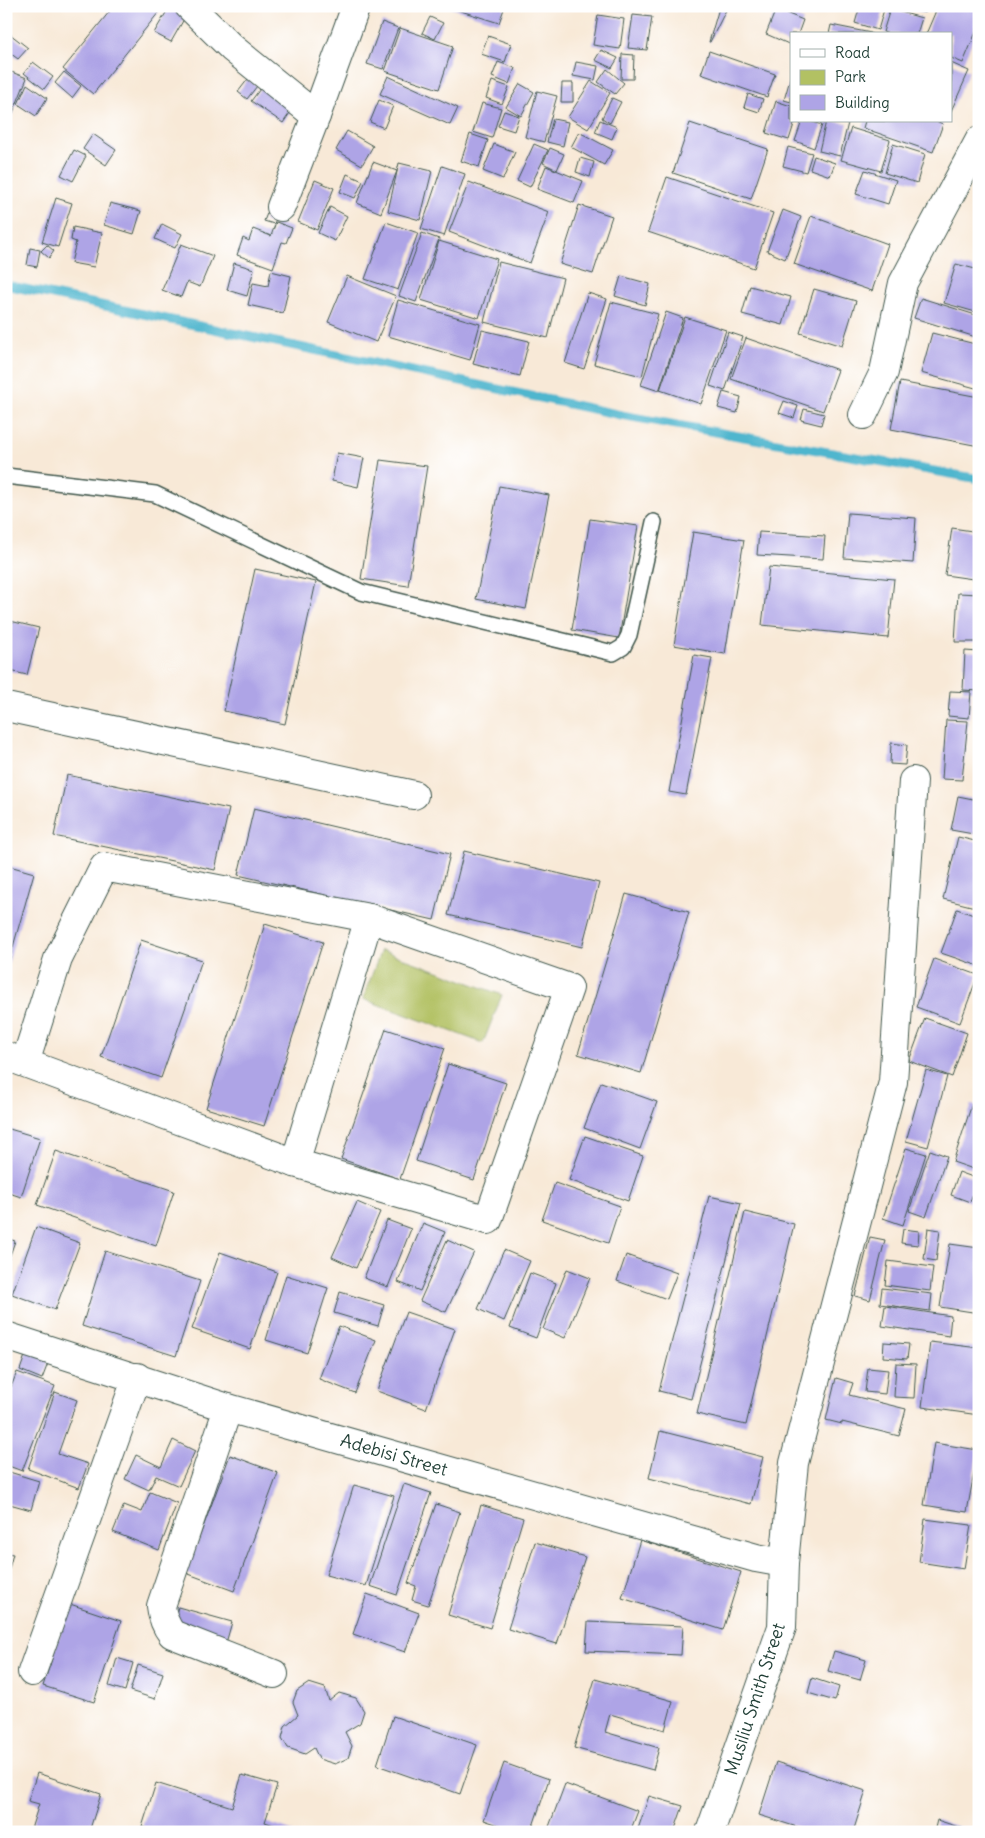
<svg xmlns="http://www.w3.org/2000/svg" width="985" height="1838" font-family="Delius,sans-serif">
  <rect width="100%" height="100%" fill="#fff"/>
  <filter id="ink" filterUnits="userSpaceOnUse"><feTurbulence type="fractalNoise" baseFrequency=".02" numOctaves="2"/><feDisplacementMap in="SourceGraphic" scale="10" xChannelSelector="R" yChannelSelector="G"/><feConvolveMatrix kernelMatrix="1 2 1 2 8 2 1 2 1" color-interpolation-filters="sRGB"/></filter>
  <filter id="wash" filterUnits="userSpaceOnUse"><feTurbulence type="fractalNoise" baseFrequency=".0096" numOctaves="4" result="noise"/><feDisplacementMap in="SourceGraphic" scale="20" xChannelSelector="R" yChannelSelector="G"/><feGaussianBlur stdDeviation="1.12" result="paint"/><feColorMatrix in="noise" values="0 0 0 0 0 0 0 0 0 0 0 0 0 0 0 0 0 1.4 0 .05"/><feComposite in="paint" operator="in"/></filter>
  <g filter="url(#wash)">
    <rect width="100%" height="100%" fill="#f8e9d7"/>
    <polygon fill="#b2c163" stroke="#687f4c" points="381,950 502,995 483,1043 363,999"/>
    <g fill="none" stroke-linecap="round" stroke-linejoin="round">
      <polyline stroke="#4fb6ce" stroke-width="9" points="6,285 621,415 979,479"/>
    </g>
    <g id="blocks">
      <g fill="#aea4e6">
        <polygon points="114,6 152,6 159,12 93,94 63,69"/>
        <polygon points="170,6 178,6 188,12 171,42 154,33"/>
        <polygon points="445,6 505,6 499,23"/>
        <polygon points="601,6 627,6 627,11 601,9"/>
        <polygon points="860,6 885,6 878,30 855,23"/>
        <polygon points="902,6 927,6 925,13"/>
        <polygon points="938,6 979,7 979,25 963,63 951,58 951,34 926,34"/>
        <polygon points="719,8 726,10 710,42 709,42"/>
        <polygon points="776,9 803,20 798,34 791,34 791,45 766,34"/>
        <polygon points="890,9 922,18 917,34 889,34 883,32"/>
        <polygon points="598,15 624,19 620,49 593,45"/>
        <polygon points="633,15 652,17 647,50 628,48"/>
        <polygon points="430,17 443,23 435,39 422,33"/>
        <polygon points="382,22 398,28 383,69 367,64"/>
        <polygon points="831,25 871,33 871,34 829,34"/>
        <polygon points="400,28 453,46 439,89 385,71"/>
        <polygon points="10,34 28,48 18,59 6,50 6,38"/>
        <polygon points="488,36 511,44 505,62 481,54"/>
        <polygon points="601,50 618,58 612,68 595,60"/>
        <polygon points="709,51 775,74 767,97 701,74"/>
        <polygon points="622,54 634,55 633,79 621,79"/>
        <polygon points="33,62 53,77 44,89 24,73"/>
        <polygon points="498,62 515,68 509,84 492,77"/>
        <polygon points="576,62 598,66 595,80 573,76"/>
        <polygon points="951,63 969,71 951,111"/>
        <polygon points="607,69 624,83 615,94 598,82"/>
        <polygon points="6,70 27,78 6,130"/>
        <polygon points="64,72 81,86 72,98 55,83"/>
        <polygon points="388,76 458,108 450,125 380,94"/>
        <polygon points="791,76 791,102 784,100"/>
        <polygon points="248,79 257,86 247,99 238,92"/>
        <polygon points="492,81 509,87 502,104 486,98"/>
        <polygon points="591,81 610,93 588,129 568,117"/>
        <polygon points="562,83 573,83 573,102 561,102"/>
        <polygon points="27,84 47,98 36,116 18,104"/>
        <polygon points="520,84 534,92 521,116 506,107"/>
        <polygon points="263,85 294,107 283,123 251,101"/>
        <polygon points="537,91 557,96 544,142 525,137"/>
        <polygon points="748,94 763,99 759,112 744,107"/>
        <polygon points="612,98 621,102 610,123 602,118"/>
        <polygon points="379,100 393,106 384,128 370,122"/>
        <polygon points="776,101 791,106 791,121 795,121 789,140 766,133"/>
        <polygon points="482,103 501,108 492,138 473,132"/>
        <polygon points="504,111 519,116 514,131 498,126"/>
        <polygon points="553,119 568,122 563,146 547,142"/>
        <polygon points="600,120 617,127 612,139 595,132"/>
        <polygon points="802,121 810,121 822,125 814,148 795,141"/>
        <polygon points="826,121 848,123 840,156 819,151"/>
        <polygon points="865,121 936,121 943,124 933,152 863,128"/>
        <polygon points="690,123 768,149 751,199 673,173"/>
        <polygon points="851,128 890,140 881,171 841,160"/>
        <polygon points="347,131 373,146 362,165 336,150"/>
        <polygon points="579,132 613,150 604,165 571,147"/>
        <polygon points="93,134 116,150 106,165 83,149"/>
        <polygon points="470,134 488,140 479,167 461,161"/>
        <polygon points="494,144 515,152 503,179 483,171"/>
        <polygon points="534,144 548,150 530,187 517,181"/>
        <polygon points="893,144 925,154 917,183 885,173"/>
        <polygon points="788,147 812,153 806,172 783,166"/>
        <polygon points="550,148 564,154 557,170 543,163"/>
        <polygon points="74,150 86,156 73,181 61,175"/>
        <polygon points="814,156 835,163 830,176 810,169"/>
        <polygon points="580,158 594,162 590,177 576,172"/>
        <polygon points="373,162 397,171 381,213 357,203"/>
        <polygon points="399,163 432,171 420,220 388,211"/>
        <polygon points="442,166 465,174 444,236 421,229"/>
        <polygon points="546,166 583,181 574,203 537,189"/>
        <polygon points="865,170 896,180 888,204 856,194"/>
        <polygon points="347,174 363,181 355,198 340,192"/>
        <polygon points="667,177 773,213 754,268 648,232"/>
        <polygon points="315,180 334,188 317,230 298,222"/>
        <polygon points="469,182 549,212 530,263 449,232"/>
        <polygon points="56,198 72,203 58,247 42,242"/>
        <polygon points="110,203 141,211 134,234 104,225"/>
        <polygon points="579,205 612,216 593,274 560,264"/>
        <polygon points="270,206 279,210 274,224 264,221"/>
        <polygon points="330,207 347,216 335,241 318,233"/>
        <polygon points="783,210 801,217 785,259 767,251"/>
        <polygon points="811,216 888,244 872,291 794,264"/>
        <polygon points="276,222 292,228 286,243 282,242 273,268 237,255 243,238 249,241 253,229 271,236"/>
        <polygon points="386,222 418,233 398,290 365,279"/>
        <polygon points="162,224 182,234 175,248 155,239"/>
        <polygon points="73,227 102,233 94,267 71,263 76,242 71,240"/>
        <polygon points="422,233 439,239 416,302 399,296"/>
        <polygon points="439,241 497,259 479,318 421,300"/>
        <polygon points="181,244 213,256 200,287 187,282 181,297 162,290"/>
        <polygon points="47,245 54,251 49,258 41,251"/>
        <polygon points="30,248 40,250 37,267 27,265"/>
        <polygon points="499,262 563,278 548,338 484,322"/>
        <polygon points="234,263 254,269 247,296 227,290"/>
        <polygon points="956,264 979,270 979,313 944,303"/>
        <polygon points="271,271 291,276 283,313 248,305 253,283 268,286"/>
        <polygon points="347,276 396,296 376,342 328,322"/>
        <polygon points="621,276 650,284 645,305 615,296"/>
        <polygon points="750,286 791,297 783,325 742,314"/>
        <polygon points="814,289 856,301 842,346 800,333"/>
        <polygon points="588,293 607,299 584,369 565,363"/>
        <polygon points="921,298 979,316 979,338 914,318"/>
        <polygon points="398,300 480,324 470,360 388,336"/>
        <polygon points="611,302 658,314 642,376 594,364"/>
        <polygon points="666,312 683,318 659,391 641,385"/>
        <polygon points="685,317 726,330 701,404 660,390"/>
        <polygon points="482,330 529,341 520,376 473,364"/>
        <polygon points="728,332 743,337 725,391 710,386"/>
        <polygon points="932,333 979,345 979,389 921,373"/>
        <polygon points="746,338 838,370 823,411 731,379"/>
        <polygon points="900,382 979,397 979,446 891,429"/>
        <polygon points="723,392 741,397 737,413 718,408"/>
        <polygon points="784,401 798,406 794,418 779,413"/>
        <polygon points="804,409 824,414 821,425 801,420"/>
        <polygon points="337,453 364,458 358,487 332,481"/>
        <polygon points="380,460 427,466 408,586 361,579"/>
        <polygon points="499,486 549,495 526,609 476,599"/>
        <polygon points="848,513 916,518 913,563 844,558"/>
        <polygon points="590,519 638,526 619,638 572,630"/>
        <polygon points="952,528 979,532 979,544 973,579 945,575"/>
        <polygon points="693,532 744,540 725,654 674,645"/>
        <polygon points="759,532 825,536 823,559 757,555"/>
        <polygon points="769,567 894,579 888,638 762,625"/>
        <polygon points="255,569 316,582 285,724 224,711"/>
        <polygon points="958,593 979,594 979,642 955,642"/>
        <polygon points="6,620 39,628 27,675 6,670"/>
        <polygon points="965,651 979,652 979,691 963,690"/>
        <polygon points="694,655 712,658 686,795 669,792"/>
        <polygon points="950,691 971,692 969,718 948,716"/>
        <polygon points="946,720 968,721 962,780 942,779"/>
        <polygon points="891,743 907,745 905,765 890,764"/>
        <polygon points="67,775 229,809 215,870 54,836"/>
        <polygon points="978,778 979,835 951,830 958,796 973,799"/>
        <polygon points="254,808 450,854 434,920 238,875"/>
        <polygon points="958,837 979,842 979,908 943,899"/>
        <polygon points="464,851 599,883 582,947 448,915"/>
        <polygon points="6,865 34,873 7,968 6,968"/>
        <polygon points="626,894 689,912 641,1073 578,1054"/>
        <polygon points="957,909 979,917 979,966 941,953"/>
        <polygon points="265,924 323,942 264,1126 206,1108"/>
        <polygon points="141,940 202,960 161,1078 101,1057"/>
        <polygon points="934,959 978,975 960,1023 916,1007"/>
        <polygon points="925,1018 967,1033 952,1077 909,1061"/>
        <polygon points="386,1029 445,1048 400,1179 341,1159"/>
        <polygon points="448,1064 506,1083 474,1180 416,1161"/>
        <polygon points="926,1070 947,1076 928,1147 906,1141"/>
        <polygon points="601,1082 657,1102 640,1149 584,1128"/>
        <polygon points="972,1104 979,1107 979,1171 953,1162"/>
        <polygon points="6,1128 40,1138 21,1197 6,1192"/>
        <polygon points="585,1136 643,1156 628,1201 569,1180"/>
        <polygon points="906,1148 926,1154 903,1225 883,1218"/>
        <polygon points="930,1150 947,1156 926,1217 909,1211"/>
        <polygon points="56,1151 174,1191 156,1246 37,1205"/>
        <polygon points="959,1172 978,1179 970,1202 951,1195"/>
        <polygon points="555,1183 620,1206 608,1243 542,1220"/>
        <polygon points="709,1196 741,1203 691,1399 659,1391"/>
        <polygon points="357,1202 380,1212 356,1268 332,1257"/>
        <polygon points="745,1212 794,1224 746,1425 697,1414"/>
        <polygon points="387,1220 411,1229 388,1287 364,1278"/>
        <polygon points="423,1223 445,1232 420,1291 398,1282"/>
        <polygon points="36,1227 80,1243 55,1310 12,1294"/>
        <polygon points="928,1228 940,1230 936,1261 924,1259"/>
        <polygon points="903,1229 919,1231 918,1245 901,1243"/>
        <polygon points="870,1237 885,1240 870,1300 855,1296"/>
        <polygon points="6,1238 15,1241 8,1261 6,1260"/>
        <polygon points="447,1240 474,1252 446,1312 420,1301"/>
        <polygon points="950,1244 979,1248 979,1313 940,1307"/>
        <polygon points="504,1250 530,1261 504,1321 478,1309"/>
        <polygon points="105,1251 200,1281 176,1356 82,1326"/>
        <polygon points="220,1252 277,1272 250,1349 192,1329"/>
        <polygon points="626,1255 677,1273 667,1299 617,1281"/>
        <polygon points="888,1261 933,1267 930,1291 885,1285"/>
        <polygon points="567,1269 590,1278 565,1338 543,1329"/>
        <polygon points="530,1273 556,1283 536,1338 510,1328"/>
        <polygon points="286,1275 328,1288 307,1353 266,1340"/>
        <polygon points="882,1288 932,1294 930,1311 880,1304"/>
        <polygon points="340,1292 384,1305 378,1326 334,1313"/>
        <polygon points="885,1306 951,1316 949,1336 882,1326"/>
        <polygon points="406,1312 455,1329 426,1409 377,1391"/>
        <polygon points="339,1326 376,1340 355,1393 319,1379"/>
        <polygon points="884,1342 909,1344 907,1359 883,1357"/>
        <polygon points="930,1342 979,1348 979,1415 922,1407"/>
        <polygon points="27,1350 50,1358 42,1379 20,1370"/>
        <polygon points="896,1363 916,1364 914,1398 894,1397"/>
        <polygon points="868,1368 888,1370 885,1394 865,1392"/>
        <polygon points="17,1372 55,1386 22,1471 6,1465 6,1386 11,1387"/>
        <polygon points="836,1378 853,1383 849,1395 906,1409 899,1436 842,1422 842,1424 826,1420"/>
        <polygon points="55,1392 77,1400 58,1454 88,1464 79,1488 28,1469"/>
        <polygon points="660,1431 763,1457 751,1504 649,1478"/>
        <polygon points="173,1440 195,1451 179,1486 156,1476 149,1490 125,1479 136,1455 161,1467"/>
        <polygon points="934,1443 978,1450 967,1512 924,1505"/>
        <polygon points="230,1455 278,1473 234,1591 186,1573"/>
        <polygon points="6,1471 39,1481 31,1510 6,1503"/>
        <polygon points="404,1484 431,1493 397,1595 370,1586"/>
        <polygon points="354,1485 394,1496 366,1586 326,1575"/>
        <polygon points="150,1492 177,1503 159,1550 113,1532 124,1505 142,1512"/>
        <polygon points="436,1504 460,1512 428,1605 412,1600 416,1586 408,1583"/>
        <polygon points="481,1505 523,1518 490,1628 448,1615"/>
        <polygon points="925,1519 971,1525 964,1569 919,1562"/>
        <polygon points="640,1540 741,1572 723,1630 622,1598"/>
        <polygon points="535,1542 585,1557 557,1644 508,1629"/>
        <polygon points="6,1553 13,1554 7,1576 6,1576"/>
        <polygon points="367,1594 419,1613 405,1652 353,1634"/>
        <polygon points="70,1604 121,1621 94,1702 43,1686"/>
        <polygon points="178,1607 232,1622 226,1643 172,1627"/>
        <polygon points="588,1622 683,1626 681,1655 586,1651"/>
        <polygon points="834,1651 866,1660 860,1680 828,1671"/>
        <polygon points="117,1658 133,1663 125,1691 109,1686"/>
        <polygon points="138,1665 163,1673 155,1699 130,1691"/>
        <polygon points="812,1678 839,1687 835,1701 808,1693"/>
        <polygon points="595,1679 673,1701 665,1730 610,1714 605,1732 659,1748 653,1770 574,1748"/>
        <polygon points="309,1683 325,1688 329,1701 339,1693 356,1698 364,1711 360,1723 345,1732 352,1746 348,1758 335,1764 319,1759 314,1748 305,1754 288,1748 282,1738 285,1726 298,1715 293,1702 297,1691"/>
        <polygon points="393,1716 477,1745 460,1794 377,1765"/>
        <polygon points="776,1762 866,1791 853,1832 813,1832 759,1815"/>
        <polygon points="504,1763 549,1779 531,1832 519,1832 484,1820"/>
        <polygon points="37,1773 101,1794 89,1832 30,1832 39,1804 28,1801"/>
        <polygon points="242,1775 277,1785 265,1822 294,1832 156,1832 142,1827 156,1783 232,1807"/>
        <polygon points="565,1784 638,1811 630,1832 547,1832"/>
        <polygon points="649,1796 683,1806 674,1832 637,1832"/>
        <polygon points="937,1820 971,1831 971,1832 934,1832"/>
      </g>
    </g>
  </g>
  <g filter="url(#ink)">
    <use href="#blocks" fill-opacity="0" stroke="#40574c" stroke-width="1"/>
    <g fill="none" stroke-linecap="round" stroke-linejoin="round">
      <defs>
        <polyline id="service" points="6,476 155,494 361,592 613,653 623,647 629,635 654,522"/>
        <g id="minor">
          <polyline points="189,6 232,48 316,116"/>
          <polyline points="281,207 316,116 356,6"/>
          <polyline points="863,415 884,372 903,283 979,141"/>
          <polyline points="6,707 414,795"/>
          <polyline points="6,1056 295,1163 488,1220 569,988 369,918 104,867 58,959 25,1063"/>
          <polyline points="295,1163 369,918"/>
          <polyline points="6,1336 228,1408 756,1558 784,1563"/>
          <path d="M228,1408L161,1606C162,1616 165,1625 172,1634L274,1674"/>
          <polyline points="32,1672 137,1377"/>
          <polyline points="710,1832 782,1627 784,1563 794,1463 893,1082 913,781"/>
        </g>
      </defs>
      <use href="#service" stroke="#40574c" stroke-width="18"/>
      <use href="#minor" stroke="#40574c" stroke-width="30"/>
      <use href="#service" stroke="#fff" stroke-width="15"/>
      <use href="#minor" stroke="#fff" stroke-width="28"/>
    </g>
  </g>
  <g text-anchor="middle" stroke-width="5" stroke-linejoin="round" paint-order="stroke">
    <g font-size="18" fill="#1f3d34" stroke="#fff">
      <text transform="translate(394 1455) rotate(16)" y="6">Adebisi Street</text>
      <text transform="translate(755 1699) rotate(-72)" y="6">Musiliu Smith Street</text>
    </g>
  </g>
  <rect width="985" height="1838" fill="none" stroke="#fff" stroke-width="25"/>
  <rect x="790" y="32" width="162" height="90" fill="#ffffff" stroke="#a5b1ae"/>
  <rect x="800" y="49" width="25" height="8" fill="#ffffff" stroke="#a5b1ae"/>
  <text x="835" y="58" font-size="15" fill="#1f3d34">Road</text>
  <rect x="800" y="70" width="25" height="15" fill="#b2c163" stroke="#a5b1ae"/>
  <text x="835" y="82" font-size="15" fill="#1f3d34">Park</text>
  <rect x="800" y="95" width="25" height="15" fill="#aea4e6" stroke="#a5b1ae"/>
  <text x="835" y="108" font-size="15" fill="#1f3d34">Building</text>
</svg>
